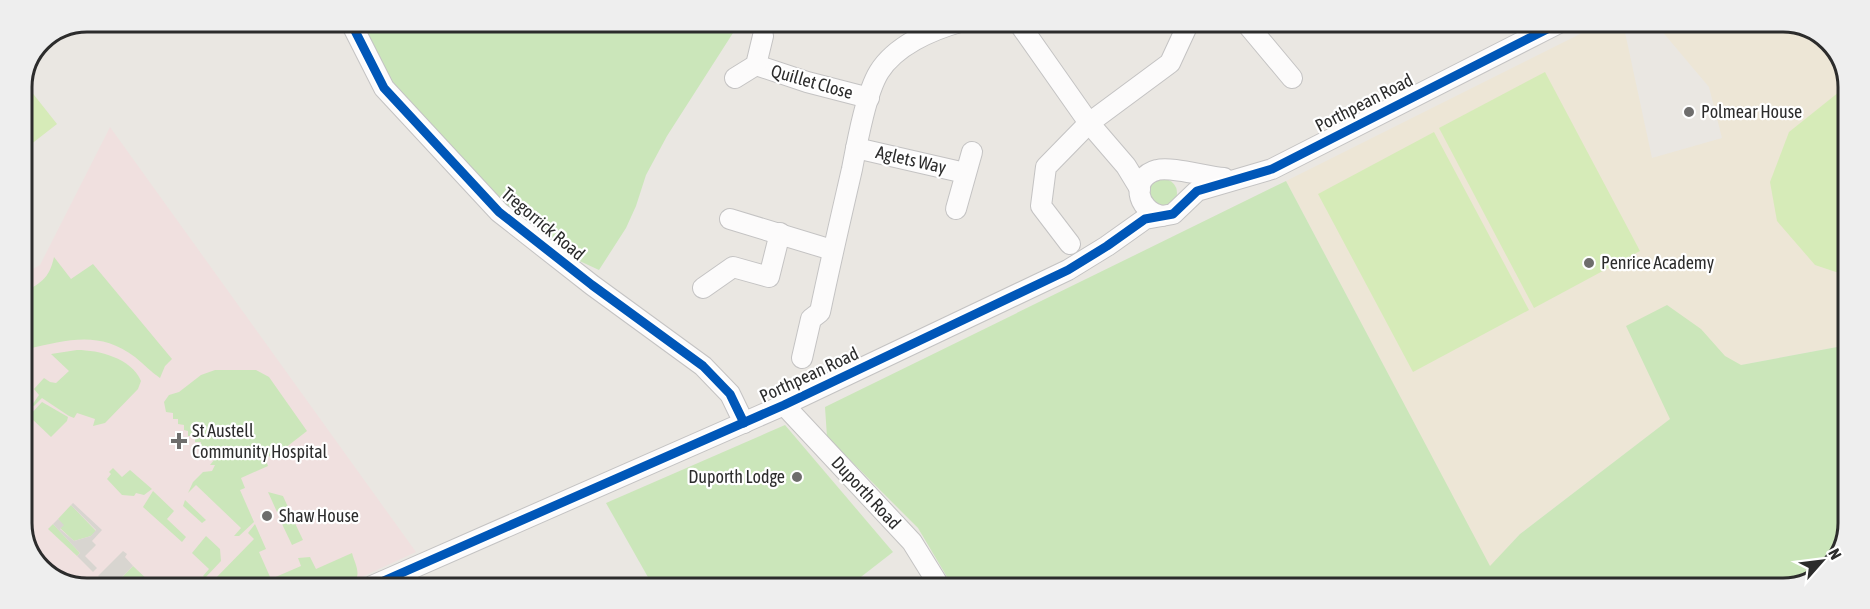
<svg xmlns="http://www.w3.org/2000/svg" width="1870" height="609" font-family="'Asap Condensed',sans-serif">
  <rect width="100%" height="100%" fill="#eae7e2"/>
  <polygon fill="#ede6d6" points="1602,23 1623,23 1652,158 1722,138 1709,87 1655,23 1801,23 1835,46 1849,81 1848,345 1741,365 1520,534 1490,567 1286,181"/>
  <polygon fill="#f0e0df" points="110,127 416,552 342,586 69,586 35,563 21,528 21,276 40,265"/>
  <g fill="#cbe6ba">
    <polygon points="359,21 740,22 667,136 646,175 636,206 626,228 599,270 571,257 533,231 468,169 390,81"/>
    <circle cx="1163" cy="193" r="14"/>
    <polygon points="1286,181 1490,566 1520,534 1670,419 1626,326 1667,305 1701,329 1725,356 1741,365 1848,345 1847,540 1823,575 1784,588 953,587 918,528 827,437 825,407"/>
    <path d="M54,257L71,279L93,264L172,359L165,366L160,378C151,372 144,364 135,357C99,330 68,340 27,349L21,345V294C40,283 49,280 54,257Z"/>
    <path d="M77,350C99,350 131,358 141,381L138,389L105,423L93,426L95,419L77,413L74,418L69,416L42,398L34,406L32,405L39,395L34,389L44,378L50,382L56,383L69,371L51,354Z"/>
    <polygon points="215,370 256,370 269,377 307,431 280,452 265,458 268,466 241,478 245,488 240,490 254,522 239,536 234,536 241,528 196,485 188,493 193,482 203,472 212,471 215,465 210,465 214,460 209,454 206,453 206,448 200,447 201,442 195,442 195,436 188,436 188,431 184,430 184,425 178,424 178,419 173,419 173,413 166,412 164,402 169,395 179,392 201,375"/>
    <polygon points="42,402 68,417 67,421 51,437 29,416"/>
    <polygon points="785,425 893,552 848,587 653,586 606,503"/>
    <polygon points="113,468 122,477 130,470 152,489 144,495 136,493 134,496 122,495 107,479 111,474 109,472"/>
    <polygon points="153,491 174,511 167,519 186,537 182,542 143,507"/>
    <polygon points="268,492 283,496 288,507 277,512"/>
    <polygon points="185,500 206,520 202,523 183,506"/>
    <polygon points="71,505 96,531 91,536 74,541 60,528 63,525 58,519"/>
    <polygon points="293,519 303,540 292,545 282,524"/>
    <polygon points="53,524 80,553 77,556 48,529"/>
    <path d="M255,524L266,549L259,552L271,579L301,566L298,558L310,557L316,569L352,553C356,567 363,576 350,586H211L210,584L254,539L248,533Z"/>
    <polygon points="206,536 220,549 221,561 205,578 203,576 209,569 192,553"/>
    <polygon points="133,566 154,586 120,586 117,582"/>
  </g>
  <g fill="#d6ebb8">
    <polygon points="1545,72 1640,251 1534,308 1439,128"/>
    <polygon points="23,81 57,124 21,152 21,86"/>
    <polygon points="1849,84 1848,276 1815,265 1777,221 1770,182 1789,132"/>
    <polygon points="1434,132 1529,310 1413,372 1318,194"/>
  </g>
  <g fill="#d8d5d0">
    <polygon points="73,503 102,530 92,541 96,545 85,556 97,568 93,572 77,556 80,553 53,524 58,519 64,525 60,529 74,541 91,536 96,530 71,505"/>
    <polygon points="123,551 127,554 125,557 133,566 113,586 108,586 98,576"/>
  </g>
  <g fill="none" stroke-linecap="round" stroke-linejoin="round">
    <defs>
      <g id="minor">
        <polyline points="350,21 384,88 499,212 592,285 703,366 730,394 744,423"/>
        <polyline points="1018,22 1089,123 1126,166 1140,189"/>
        <polyline points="1246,23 1292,78"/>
        <polyline points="756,65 807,82 869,98"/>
        <polyline points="735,78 756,65 763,36"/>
        <polyline points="856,148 965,173"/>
        <polyline points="956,209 972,152"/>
        <path d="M1162,216C1136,211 1130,177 1157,170C1171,166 1207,177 1224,178"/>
        <polyline points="730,219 832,250"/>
        <polyline points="1070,244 1041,206 1046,167 1089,123 1170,63 1189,22"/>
        <polyline points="703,288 733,267 769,277 780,233"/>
        <path d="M802,358L811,319L820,312C830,264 841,217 852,169C857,143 866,93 879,72C895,46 931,30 960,22"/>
        <polyline points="784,405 912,542 940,587"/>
        <polyline points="372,586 784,405 1068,270 1107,246 1145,219 1173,214 1197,191 1272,169 1559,23"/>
      </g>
    </defs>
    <use href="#minor" stroke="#c4c3c3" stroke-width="22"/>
    <use href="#minor" stroke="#fcfbfb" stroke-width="20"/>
    <defs>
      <g id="cycleway">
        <polyline points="350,21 384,88 499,212 592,285 703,366 730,394 744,423"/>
        <polyline points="372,586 784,405 1068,270 1107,246 1145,219 1173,214 1197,191 1272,169 1559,23"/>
      </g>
    </defs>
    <use href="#cycleway" stroke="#fff" stroke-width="13"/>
    <use href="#cycleway" stroke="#0057b8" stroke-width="9"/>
  </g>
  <g fill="#6e6d6c" stroke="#fff" stroke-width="2">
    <circle cx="1689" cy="112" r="6"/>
    <circle cx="1589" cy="263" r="6"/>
    <path d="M176 432h6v6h6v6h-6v6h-6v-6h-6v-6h6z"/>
    <circle cx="797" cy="477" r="6"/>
    <circle cx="267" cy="516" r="6"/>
  </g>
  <g text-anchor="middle" stroke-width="4.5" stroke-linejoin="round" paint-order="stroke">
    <g font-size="18" fill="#2c2c2c" stroke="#fff">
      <text transform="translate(812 82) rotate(16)" y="6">Quillet Close</text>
      <text transform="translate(1364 103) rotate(-27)" y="6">Porthpean Road</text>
      <text transform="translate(911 160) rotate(13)" y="6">Aglets Way</text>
      <text transform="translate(543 224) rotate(40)" y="6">Tregorrick Road</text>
      <text transform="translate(809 375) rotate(-25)" y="6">Porthpean Road</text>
      <text transform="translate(866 493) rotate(47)" y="6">Duporth Road</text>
    </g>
    <g font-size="18" fill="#2c2c2c" stroke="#fff" text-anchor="start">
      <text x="1701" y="118">Polmear House</text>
      <text x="1601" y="269">Penrice Academy</text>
      <text x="192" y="437">St Austell<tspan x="192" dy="21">Community Hospital</tspan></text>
      <text x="785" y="483" text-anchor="end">Duporth Lodge</text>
      <text x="279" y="522">Shaw House</text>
    </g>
  </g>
  <path d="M0 0H1870V609H0ZM87 32H1783A55 55 0 0 1 1838 87V523A55 55 0 0 1 1783 578H87A55 55 0 0 1 32 523V87A55 55 0 0 1 87 32Z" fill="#eee" fill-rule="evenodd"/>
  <path fill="none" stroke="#2c2c2c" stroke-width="3" d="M87 32H1783A55 55 0 0 1 1838 87V523A55 55 0 0 1 1783 578H87A55 55 0 0 1 32 523V87A55 55 0 0 1 87 32Z"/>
  <g transform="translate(1822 561) rotate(62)" stroke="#ffffff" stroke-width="4.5" paint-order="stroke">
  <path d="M0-4.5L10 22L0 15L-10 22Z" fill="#2c2c2c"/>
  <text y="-9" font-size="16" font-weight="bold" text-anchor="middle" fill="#2c2c2c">N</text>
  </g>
</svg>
